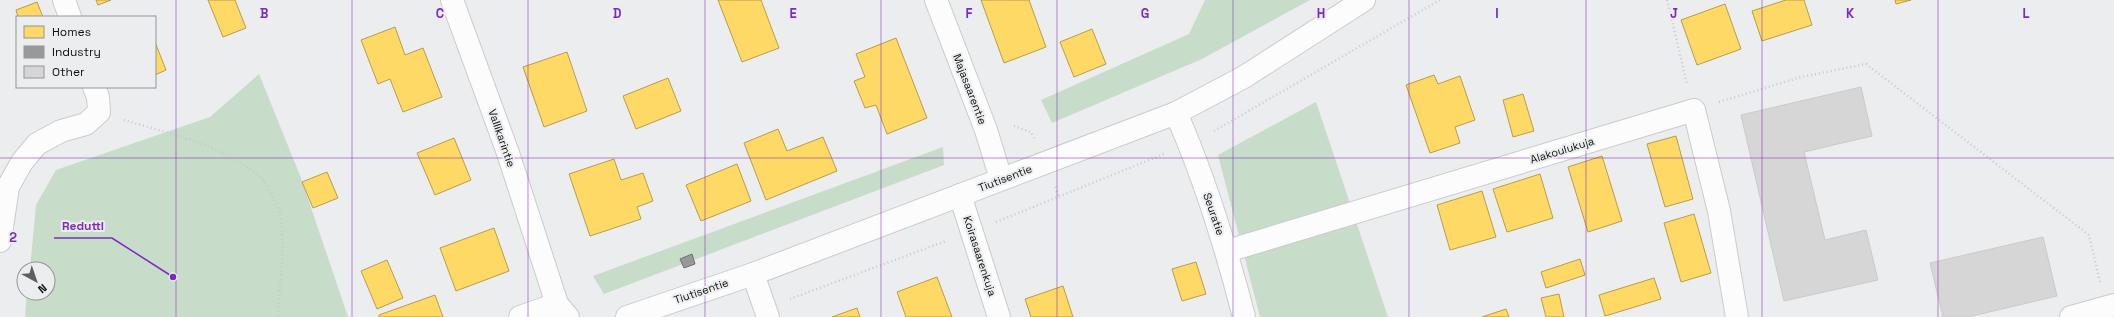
<svg xmlns="http://www.w3.org/2000/svg" width="2114" height="317" font-family="'Space Grotesk',sans-serif">
  <rect width="100%" height="100%" fill="#ecedee"/>
  <g fill="#c7dcc9">
    <polygon points="1205,0 1310,0 1202,59 1052,123 1041,100 1189,34"/>
    <polygon points="259,74 301,178 348,317 25,317 27,293 48,293 48,269 30,269 36,205 56,170 210,117"/>
    <polygon points="1316,102 1388,317 1260,317 1218,155"/>
    <polygon points="943,147 944,165 604,294 593,276"/>
  </g>
  <g fill="#ffd966" stroke="#b79d4c">
    <polygon points="96,0 111,0 98,5"/>
    <polygon points="208,0 235,0 246,28 223,37"/>
    <polygon points="718,0 761,0 779,48 742,62"/>
    <polygon points="981,0 1029,0 1046,47 1004,63"/>
    <polygon points="1786,0 1804,0 1812,25 1762,41 1752,11"/>
    <polygon points="1895,0 1911,0 1896,4"/>
    <polygon points="37,2 43,17 18,17 16,10"/>
    <polygon points="1725,4 1741,49 1697,65 1681,20"/>
    <polygon points="395,27 405,55 423,48 442,97 403,112 390,79 378,84 361,40"/>
    <polygon points="1092,29 1106,64 1074,77 1060,42"/>
    <polygon points="896,38 927,118 887,134 876,105 865,108 854,81 865,77 856,54"/>
    <polygon points="155,42 166,70 155,75"/>
    <polygon points="567,52 587,111 544,127 523,67"/>
    <polygon points="1434,75 1438,84 1460,76 1475,120 1455,127 1460,143 1430,153 1406,85"/>
    <polygon points="668,78 681,111 636,129 623,96"/>
    <polygon points="1523,94 1534,131 1513,137 1503,100"/>
    <polygon points="778,129 787,151 823,137 837,171 766,200 744,143"/>
    <polygon points="1676,136 1693,199 1665,207 1647,144"/>
    <polygon points="454,138 471,180 435,195 417,153"/>
    <polygon points="1602,156 1622,221 1588,232 1568,167"/>
    <polygon points="614,159 621,180 643,173 653,201 637,207 641,219 590,236 569,174"/>
    <polygon points="737,164 751,201 701,221 686,185"/>
    <polygon points="327,172 338,198 313,208 302,182"/>
    <polygon points="1540,174 1553,218 1507,232 1493,189"/>
    <polygon points="1482,191 1496,237 1450,250 1437,205"/>
    <polygon points="1694,214 1711,273 1681,282 1664,223"/>
    <polygon points="494,228 509,271 456,291 440,248"/>
    <polygon points="1580,259 1585,275 1546,288 1541,272"/>
    <polygon points="387,260 403,298 377,309 361,271"/>
    <polygon points="1196,262 1206,294 1182,301 1172,269"/>
    <polygon points="937,277 952,317 906,317 897,292"/>
    <polygon points="1654,278 1661,299 1605,316 1599,295"/>
    <polygon points="1063,286 1073,317 1031,317 1025,299"/>
    <polygon points="1559,294 1564,317 1546,317 1541,298"/>
    <polygon points="435,295 443,317 379,317 379,315"/>
    <polygon points="857,308 860,317 832,317"/>
    <polygon points="1506,309 1509,317 1482,317"/>
  </g>
  <polygon fill="#999" stroke="#707070" points="692,254 695,264 684,268 680,259"/>
  <g fill="#d7d6d7" stroke="#cacacb">
    <polygon points="1861,87 1872,136 1804,152 1825,240 1866,230 1878,280 1784,301 1741,115"/>
    <polygon points="2043,237 2057,296 1968,317 1943,317 1930,263"/>
  </g>
  <g fill="none" stroke-linecap="round" stroke-linejoin="round">
    <defs>
      <g id="minor">
        <polyline points="64,0 70,17"/>
        <polyline points="452,0 508,153 557,304 568,317"/>
        <polyline points="936,0 986,130 1001,179"/>
        <path d="M1176,113C1205,179 1226,247 1244,317"/>
        <polyline points="960,195 999,317"/>
        <polyline points="0,241 8,187 22,162 37,144 61,131 86,124 99,112 98,97 94,87"/>
        <polyline points="1227,251 1694,110 1719,211 1737,317"/>
        <polyline points="753,274 768,317"/>
        <polyline points="520,317 557,304"/>
        <polyline points="627,317 753,274 1176,113 1244,77 1364,0"/>
        <polyline points="2071,317 2114,305"/>
      </g>
    </defs>
    <use href="#minor" stroke="#cacbcc" stroke-width="24"/>
    <g stroke="#cacacb" stroke-width="2.5" stroke-dasharray="1 3" stroke-linecap="butt">
      <polyline points="1667,0 1687,84"/>
      <polyline points="1719,102 1801,77 1866,64 2089,235 2100,282"/>
      <path d="M124,120C170,134 225,145 261,178C268,184 276,202 279,210C287,242 279,285 278,317"/>
      <polyline points="1014,126 1031,132 1034,138"/>
      <polyline points="1214,131 1440,0"/>
      <polyline points="1055,187 1059,198"/>
      <polyline points="996,222 1164,154"/>
      <polyline points="790,299 946,241"/>
    </g>
    <use href="#minor" stroke="#fcfcfc" stroke-width="22"/>
  </g>
  <path fill="none" stroke="#7b2cbf" stroke-width="1" stroke-opacity="0.55" d="M176,0V317M352,0V317M528,0V317M705,0V317M881,0V317M1057,0V317M1233,0V317M1409,0V317M1586,0V317M1762,0V317M1938,0V317M0,158H2114"/>
  <g text-anchor="middle" stroke-width="4" stroke-linejoin="round" paint-order="stroke">
    <g font-size="11" fill="#101111" stroke="#ebedef">
      <text transform="translate(970 89) rotate(69)" y="4">Majasaarentie</text>
      <text transform="translate(502 138) rotate(71)" y="4">Vallikarintie</text>
      <text transform="translate(1562 150) rotate(-17)" y="4">Alakoulukuja</text>
      <text transform="translate(1005 178) rotate(-21)" y="4">Tiutisentie</text>
      <text transform="translate(1214 214) rotate(71)" y="4">Seuratie</text>
      <text transform="translate(980 256) rotate(72)" y="4">Koirasaarenkuja</text>
      <text transform="translate(701 291) rotate(-19)" y="4">Tiutisentie</text>
    </g>
  </g>
  <g font-size="13" text-anchor="middle" font-weight="bold" fill="#7b2cbf" stroke="#ebedef" stroke-width="4" stroke-linejoin="round" paint-order="stroke">
    <text x="264" y="18">B</text>
    <text x="440" y="18">C</text>
    <text x="617" y="18">D</text>
    <text x="793" y="18">E</text>
    <text x="969" y="18">F</text>
    <text x="1145" y="18">G</text>
    <text x="1321" y="18">H</text>
    <text x="1497" y="18">I</text>
    <text x="1674" y="18">J</text>
    <text x="1850" y="18">K</text>
    <text x="2026" y="18">L</text>
    <text x="13" y="242">2</text>
  </g>
  <path fill="none" stroke="#7b2cbf" stroke-width="1.5" d="M173 277L112 238H54"/>
  <circle fill="#7b2cbf" stroke="#ebedef" stroke-width="1.5" cx="173" cy="277" r="4"/>
  <g font-size="12" text-anchor="middle" font-weight="bold" fill="#7b2cbf" stroke="#ebedef" stroke-width="4" stroke-linejoin="round" paint-order="stroke">
    <text x="83" y="230">Redutti</text>
  </g>
  <rect x="16" y="16" width="140" height="72" fill="#ebedef" stroke="#939596"/>
  <rect x="24" y="26" width="20" height="12" fill="#ffd966" stroke="#939596"/>
  <text x="52" y="36" font-size="12" fill="#101111">Homes</text>
  <rect x="24" y="46" width="20" height="12" fill="#999999" stroke="#939596"/>
  <text x="52" y="56" font-size="12" fill="#101111">Industry</text>
  <rect x="24" y="66" width="20" height="12" fill="#d7d6d7" stroke="#939596"/>
  <text x="52" y="76" font-size="12" fill="#101111">Other</text>
  <g transform="translate(36 281) rotate(140)"><circle r="19" fill="#ebedef" stroke="#939596"/>
  <path d="M0-3L7 15L0 10L-7 15Z" fill="#5d5e5e"/>
  <text y="-6" font-size="11" font-weight="bold" text-anchor="middle" fill="#101111">N</text>
  </g>
</svg>
